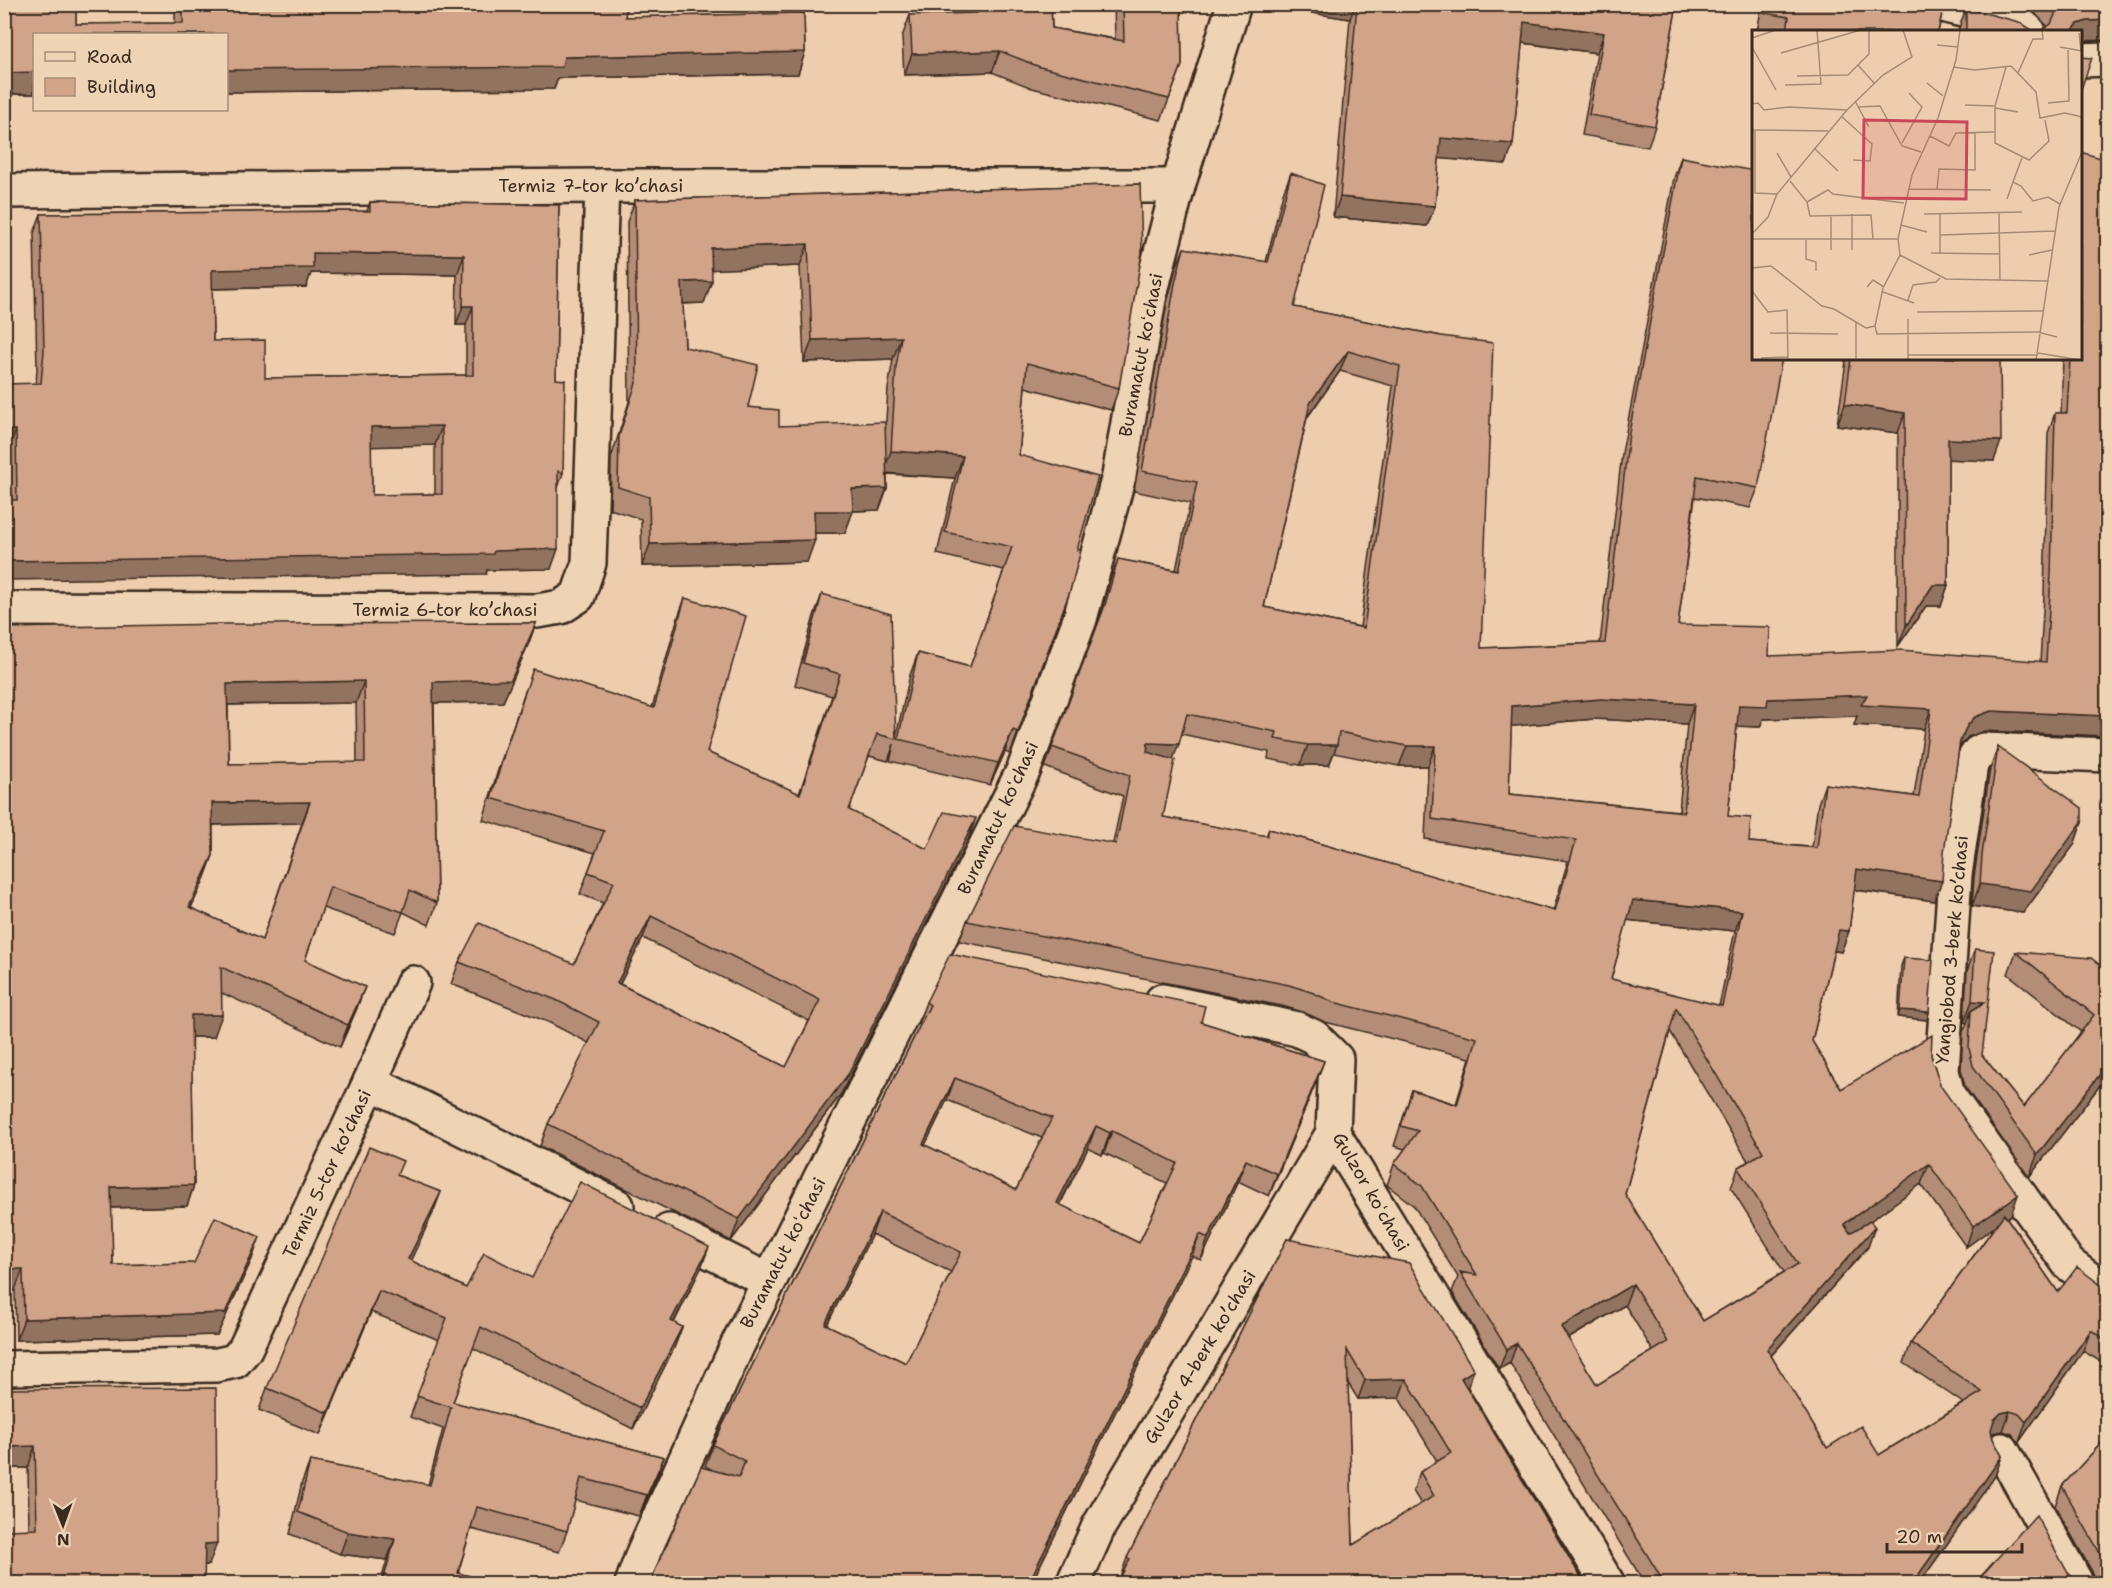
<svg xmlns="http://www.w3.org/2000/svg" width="2112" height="1588" font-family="'Shantell Sans',sans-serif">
  <rect width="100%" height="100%" fill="#eeccae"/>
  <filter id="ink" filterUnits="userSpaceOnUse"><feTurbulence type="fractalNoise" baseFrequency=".0167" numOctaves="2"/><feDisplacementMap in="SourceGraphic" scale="12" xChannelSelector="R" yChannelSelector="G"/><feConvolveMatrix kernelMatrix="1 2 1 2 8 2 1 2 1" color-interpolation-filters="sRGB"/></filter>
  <g filter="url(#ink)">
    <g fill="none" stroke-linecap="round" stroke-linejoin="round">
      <defs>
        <g id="minor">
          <polyline points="1939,4 2021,25 2029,32"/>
          <polyline points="2080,60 2108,59"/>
          <polyline points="4,191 602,186 1178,186"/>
          <polyline points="4,609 537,611 561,607 578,596 589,563 602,186"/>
          <polyline points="2108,755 1983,750 1978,753 1971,764 1955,875 1942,1071 1948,1095 2069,1264 2108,1293"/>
          <polyline points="1162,1001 1297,1029 1314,1037 1336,1059 1333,1133 1608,1584"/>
          <polyline points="370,1082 413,983"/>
          <polyline points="669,1231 769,1281"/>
          <polyline points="4,1368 217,1365 235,1361 245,1349 370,1082 617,1206"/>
          <polyline points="2002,1450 2077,1584"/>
          <polyline points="632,1584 644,1551 738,1344 1024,769 1080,619 1119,476 1149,299 1178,186 1234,4"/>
          <polyline points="1073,1584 1099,1526 1333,1133"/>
        </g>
      </defs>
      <use href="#minor" stroke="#3b2a1e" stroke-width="38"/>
      <use href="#minor" stroke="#eed3b5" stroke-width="33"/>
    </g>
    <g fill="#b48d77" stroke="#3b2a1e" stroke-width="1.5" fill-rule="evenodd">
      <polygon points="4,4 76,4 76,24 175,23 175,4 627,4 625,17 804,13 805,52 798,74 558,78 554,89 226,92 226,34 34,34 34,94 4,94"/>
      <polygon points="968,4 1051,4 1052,28 1115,39 1114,4 1181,4 1182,65 1161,120 1032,88 992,72 904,75 902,37 910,15 969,13"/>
      <polygon points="1307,4 1677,4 1655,126 1648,147 1582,135 1597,53 1522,43 1513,144 1506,164 1439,158 1435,206 1427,226 1333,217 1350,19 1306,12"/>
      <polygon points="1762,4 1944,4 1938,32 1757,32"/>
      <polygon points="2017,4 2108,4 2108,40 2080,41 2080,32 1959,32 1959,28 1966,8 2032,30 2042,30 2047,26 2033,11 2026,7"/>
      <path d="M1681,157L1758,488L1750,508L1695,497L1678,625L1769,656L2040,662L2044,595L2048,433L2055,413H2061L2063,358H2080L2108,160V736L1984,731L1968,737L1959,749L1934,901L1854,890L1849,931L1841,952L1834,951L1812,1041L1841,1089L1931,1055L1940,1085L2011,1215L2007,1218L2058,1292L2105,1288L2108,1289V1366L2083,1351L2019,1442L2012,1434L2003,1431L1993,1433L1992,1435L1993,1439L2002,1456L1995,1476L1919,1584H1645L1510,1363L1499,1369L1452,1292L1458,1277L1414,1206L1387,1185L1394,1164L1405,1149L1394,1146L1412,1090L1456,1104L1470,1058L1325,1022L1303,1012L1282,1006L959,941L967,921L1113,843L1123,796L1045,767L1098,624L1110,580L1118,559L1176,570L1190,503L1134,491L1167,303L1176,268L1184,248L1266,262L1283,193L1291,173L1294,307L1441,336L1481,648L1600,643L1622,453L1674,178ZM1340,371L1393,386L1360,627L1264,607L1307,418ZM1857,716L1854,725L1924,729L1914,796L1825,784L1818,804L1812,847L1749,842L1728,816L1737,726L1760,727L1763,719ZM1594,719L1687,724L1679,811L1509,794L1511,726ZM1181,734L1269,752L1268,759L1300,765H1329L1334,753L1399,766H1428L1425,839L1568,861L1553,911L1269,829L1266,836L1163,817L1173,759ZM1627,920L1735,931L1719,1006L1611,979ZM1670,1031L1748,1161L1738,1168L1731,1188L1784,1272L1703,1321L1625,1194ZM1921,1184L1966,1247L1995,1226L1911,1343L1904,1363L1963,1403L1879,1455L1827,1448L1771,1356L1868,1247L1870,1221ZM1625,1305L1653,1351L1597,1385L1568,1339Z"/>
      <path d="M1140,184L1119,388L1111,410L1025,387L1019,455L1077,550L1070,591L1010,754L1005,752L990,785L890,761L894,744L888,761L869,756L849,810L927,849L968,840L841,1094L731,1241L540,1146L548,1124L589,1043L548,1022L451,984L459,962L574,964L603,903L580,894L595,853L483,820L498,770L525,691L652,708L677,620L685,598L707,752L799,794L832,696L795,685L814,616L822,594L896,736L910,675L918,653L970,667L1004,570L937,554L955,478L887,474V488L879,510L853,511L845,533H815L807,562L642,566L641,519L610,509L611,458L629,402L627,222L635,200ZM800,266L804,362L893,359L888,389L885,436L779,426L748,407L685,347L683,304L704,303L711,269ZM643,938L809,1021L786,1067L620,984Z"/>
      <path d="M370,202L559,205L556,379L563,473L558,488L551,569L487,570L486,574L10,500L9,449H4L36,383L37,370L34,233L41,214L367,211ZM311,273L457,275L456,325H466V375L265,378L213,341L212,289L306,287ZM435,445V494L372,495L371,446Z"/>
      <polygon points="1830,358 2000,358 1994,461 1948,459 1948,585 1941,606 1926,606 1898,646 1898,433 1837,425 1846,361"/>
      <path d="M536,623L528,645L503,702L434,703L437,903L429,925L403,912L395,933L323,908L305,960L357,1008L340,1047L222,993L214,1037H191L194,1185L187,1206L111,1208L113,1265L194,1263L252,1259L217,1335L16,1340L15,1290H4V628ZM356,703L357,763L229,764L228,705ZM302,823L262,940L191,908L205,877L213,855V825Z"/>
      <polygon points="1998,747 2082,822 2074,845 2023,913 1972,906 1974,877 1990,769"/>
      <polygon points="1975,949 1982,1055 2024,1107 2081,1032 2008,974 2016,952 2108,971 2108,1075 2029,1177 1965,1087 1961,1069 1963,1032 1967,1023 1964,1022 1967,971"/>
      <polygon points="1904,958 1929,1012 1927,1020 1898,1017 1901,966"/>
      <path d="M926,1002L1201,1022L1324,1061L1316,1082L1269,1196L1238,1181L1201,1260L1192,1256L1031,1584H651L654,1573L711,1469L705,1466L713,1445L920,1025L918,1024ZM947,1100L1042,1138L1016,1190L925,1145ZM1088,1148L1102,1155L1104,1153L1167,1183L1139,1243L1060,1205ZM872,1234L951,1272L906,1363L827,1325Z"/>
      <polygon points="397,1175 433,1213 410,1260 466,1288 532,1278 701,1268 674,1323 682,1327 674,1348 633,1429 473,1348 453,1402 664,1457 656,1479 639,1516 575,1500 567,1531 559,1552 471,1529 458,1573 499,1584 380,1584 387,1560 340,1554 290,1534 302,1482 310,1461 428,1485 443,1429 410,1417 439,1340 371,1312 320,1435 259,1410 267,1388"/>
      <path d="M1287,1239L1467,1389L1585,1584L1120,1577L1127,1558ZM1348,1383L1358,1399L1399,1398L1437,1461L1420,1472L1413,1491L1421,1504L1353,1545Z"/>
      <polygon points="4,1389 209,1565 205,1565 29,1529 28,1468 4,1468"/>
      <polygon points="2108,1436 2108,1584 1974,1584 2068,1573 2075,1580 2084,1582 2094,1579 2094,1575 2055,1506 2062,1486"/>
    </g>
    <g fill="#927361" stroke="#3b2a1e" stroke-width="1.5">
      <polygon points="1309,4 1356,4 1350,19 1306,12"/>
      <polygon points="2108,20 2107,40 2080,41 2080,32 2071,32 2078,24 2087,21"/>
      <polygon points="1524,22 1604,33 1597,53 1517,42"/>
      <polygon points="1000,51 992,72 904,75 912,54"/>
      <polygon points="805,52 798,74 558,78 554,89 226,92 226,70 564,57"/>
      <polygon points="34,72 34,94 4,94 4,73"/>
      <polygon points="1441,138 1513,144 1506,164 1434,158"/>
      <polygon points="1340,197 1435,206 1427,226 1333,217"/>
      <polygon points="808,244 800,266 703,270 711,248"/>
      <polygon points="313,253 464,255 457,275 311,273 306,287 205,289 212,270"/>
      <polygon points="712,281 704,303 674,304 682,282"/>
      <polygon points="463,306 473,306 466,325 456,325"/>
      <polygon points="901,337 893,359 804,362 812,340"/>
      <polygon points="1348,351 1340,371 1303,423 1310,403"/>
      <polygon points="1830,358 1846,358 1846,361"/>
      <polygon points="1845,404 1905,413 1898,433 1837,425"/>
      <polygon points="442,426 435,445 364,447 371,427"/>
      <polygon points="4,430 16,430 9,449 4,449"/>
      <polygon points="1948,439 2001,441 1994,461 1941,459"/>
      <polygon points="891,451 963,456 955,478 883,473"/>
      <polygon points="887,488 879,510 853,511 845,533 806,533 814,511 852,489"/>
      <polygon points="815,540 807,562 642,566 650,544"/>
      <polygon points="558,549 551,569 487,570 486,574 4,580 4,561"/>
      <polygon points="1933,585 1948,585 1941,606 1926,606 1898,646 1906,626"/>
      <polygon points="536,623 528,645 503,702 426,703 433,682"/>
      <polygon points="364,681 356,703 219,705 227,684"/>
      <polygon points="1867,695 1931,709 1924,729 1854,725 1857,716 1763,719 1760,727 1732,726 1739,705 1768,699"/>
      <polygon points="1601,699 1694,704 1687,724 1594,719 1504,727 1512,706"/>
      <polygon points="1991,711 2108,716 2108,736 1984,731 1968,737 1960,746 1952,761 1960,741 1967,726 1975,717"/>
      <polygon points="1013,730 1005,752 990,785 998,763"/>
      <polygon points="1148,743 1179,744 1171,764 1141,764"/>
      <polygon points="1308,745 1337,745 1329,765 1300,765"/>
      <polygon points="1407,746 1435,746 1428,766 1399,766"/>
      <polygon points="310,802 302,823 204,825 212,803"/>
      <polygon points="976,818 968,840 841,1094 731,1241 739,1219"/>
      <polygon points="2082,822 2074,845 2023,913 1972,906 1980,884"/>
      <polygon points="213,855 205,877 181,929 189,907"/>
      <polygon points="1857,869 1942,881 1934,901 1850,889"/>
      <polygon points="1633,900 1742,911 1735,931 1625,920"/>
      <polygon points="651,916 643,938 609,1005 617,983"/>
      <polygon points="1839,930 1849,931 1841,952 1832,950"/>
      <polygon points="365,987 357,1008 340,1047 348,1025"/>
      <polygon points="1972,1001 1985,1002 1971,1011 1967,1023 1964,1022"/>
      <polygon points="1900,1010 1929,1012 1927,1020 1898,1017"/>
      <polygon points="191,1015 222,1015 214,1037 183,1037"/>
      <polygon points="1324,1061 1316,1082 1269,1196 1277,1174"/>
      <polygon points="2108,1064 2108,1075 2029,1177 2037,1155"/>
      <polygon points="955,1078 947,1100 915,1166 923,1144"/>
      <polygon points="1096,1126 1088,1148 1049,1225 1057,1203"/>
      <polygon points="1112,1131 1104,1153 1102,1155 1110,1133"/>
      <polygon points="1246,1160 1238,1181 1201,1260 1208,1238"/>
      <polygon points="1929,1164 1921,1184 1837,1245 1844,1224"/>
      <polygon points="194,1185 187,1206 103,1208 111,1187"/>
      <polygon points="441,1192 433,1213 401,1281 408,1259"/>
      <polygon points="2018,1195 2011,1215 1966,1247 1973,1226"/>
      <polygon points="880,1212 872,1234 817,1345 825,1324"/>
      <polygon points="1875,1227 1868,1247 1759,1369 1767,1349"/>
      <polygon points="1200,1234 1192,1256 1031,1584 1028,1584"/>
      <polygon points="260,1237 252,1259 217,1335 16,1340 24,1319 225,1313"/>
      <polygon points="709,1247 701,1268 663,1343 671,1321"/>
      <polygon points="4,1269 23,1269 15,1290 4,1290"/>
      <polygon points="1633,1284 1625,1305 1554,1347 1561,1327"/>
      <polygon points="379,1291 371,1312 320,1435 328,1413"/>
      <polygon points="682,1327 674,1348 633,1429 640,1408"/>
      <polygon points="2091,1330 2083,1351 2019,1442 2026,1422"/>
      <polygon points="1517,1343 1510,1363 1499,1369 1507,1349"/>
      <polygon points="1474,1370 1467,1389 1461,1378"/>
      <polygon points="1406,1379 1399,1398 1358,1399 1365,1380"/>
      <polygon points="2010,1411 2003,1431 1993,1433 1986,1440 1994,1420 2001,1413"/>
      <polygon points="35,1446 28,1468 4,1468 4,1447"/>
      <polygon points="2002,1456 1995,1476 1919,1584 1912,1584"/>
      <polygon points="664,1457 656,1479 639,1516 647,1495"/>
      <polygon points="348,1532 395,1539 387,1560 340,1554"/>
      <polygon points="217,1543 209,1565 197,1565 205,1544"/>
    </g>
    <g fill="#d1a48a" stroke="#3b2a1e" stroke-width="1.5" fill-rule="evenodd">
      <polygon points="4,4 76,4 76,24 183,23 183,4 627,4 625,17 804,13 805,52 564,57 562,67 226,70 226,34 34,34 34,72 4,73"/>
      <polygon points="977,4 1051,4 1052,28 1124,41 1123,4 1181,4 1182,65 1169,99 1040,67 1000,51 912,54 910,15 977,13"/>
      <polygon points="1357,4 1677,4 1655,126 1589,115 1604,33 1524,22 1513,144 1441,138 1435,206 1340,197"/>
      <polygon points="1766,4 1944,4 1938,32 1787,32 1789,17 1764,13"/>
      <polygon points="2053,4 2108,4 2108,20 2087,21 2078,24 2071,32 1966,32 1966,8 2019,22 2032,30 2042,30 2051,24 2055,15"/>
      <polygon points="2080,57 2092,58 2080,92"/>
      <path d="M2080,152L2108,160V716L1991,711L1975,717L1967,726L1960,741L1944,852L1942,881L1857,869L1849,931L1839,930L1812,1041L1841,1089L1932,1035L1931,1055L1940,1085L2018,1195L1973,1226L1929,1164L1844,1224L1850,1233L1870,1221L1875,1227L1767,1349L1827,1448L1861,1426L1879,1455L1982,1392L1911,1343L2004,1214L2058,1292L2077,1267L2105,1288L2108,1289V1341L2091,1330L2026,1422L2019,1414L2010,1411L2001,1413L1994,1420L1991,1430L1993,1439L2002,1456L1912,1584H1665L1517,1343L1507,1349L1460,1272L1477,1275L1422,1186L1394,1164L1418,1131L1401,1126L1412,1090L1457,1105L1477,1038L1333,1002L1311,992L1289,985L967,921L1014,826L1116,844L1130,775L1052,747L1105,605L1118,559L1179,571L1197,482L1142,471L1175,283L1184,248L1268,262L1291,173L1324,185L1294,307L1441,336L1493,343L1481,648L1605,643L1629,433L1681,157L1754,171V358H1782L1758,488L1697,476L1678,625L1770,627L1769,656L1900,650L2046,662L2051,575L2055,413H2067L2070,358H2080ZM1348,351L1400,366L1364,628L1264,607L1310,403ZM1867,695L1861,705L1931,709L1919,797L1825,784L1817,848L1749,842L1751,818L1728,816L1739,705L1767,706L1768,699ZM1601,699L1694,704L1684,812L1509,794L1512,706ZM1187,714L1277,732L1275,739L1308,745H1337L1339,732L1407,746H1435L1432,819L1576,840L1555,911L1269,829L1267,836L1163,817L1175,760L1147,752L1148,743L1179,744ZM1633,900L1742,911L1722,1006L1611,979ZM1676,1008L1763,1152L1738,1168L1798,1264L1703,1321L1625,1194ZM1633,1284L1668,1342L1597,1385L1561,1327Z"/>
      <polygon points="1140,184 1142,253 1119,388 1027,363 1019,455 1098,477 1077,550 1081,550 1070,591 1018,732 1013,730 998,763 898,739 918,653 970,667 1012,547 945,532 963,456 891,451 896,367 901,337 812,340 808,244 711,248 712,281 682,282 685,347 758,365 748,407 779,410 779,426 885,422 887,488 852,489 853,511 814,511 815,540 650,544 649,497 618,487 619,436 637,380 635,200"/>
      <path d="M370,202L559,205L556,379L565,380L563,473L558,471V549L494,551L493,554L4,561V500H17L16,430H4V384L41,383L44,351L41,214L370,211ZM313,253L464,255L463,306H473V375L265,378V340L213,341L212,270L313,268ZM442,426V494L372,495L371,427Z"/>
      <polygon points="1851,358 2000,358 2001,441 1948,439 1948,585 1933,585 1906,626 1905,413 1845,404"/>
      <path d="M822,594L891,614L896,739L877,734L849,810L927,849L944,812L976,818L849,1073L739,1219L548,1124L599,1022L556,1000L459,962L479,923L574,964L614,882L588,872L604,831L491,798L506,748L533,669L654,708L685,598L746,616L707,752L800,794L840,674L803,663ZM651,916L820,1000L786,1067L617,983Z"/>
      <path d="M536,623L511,680L433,682L437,903L410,890L403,912L330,887L305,960L365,987L348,1025L221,967L222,1015H191L194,1185L111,1187L113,1265L194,1263L215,1217L260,1237L225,1313L24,1319L23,1269H4V628L226,624ZM364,681L365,762L229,764L227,684ZM310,802L262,940L189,907L213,855L212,803Z"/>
      <polygon points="1998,747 2082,808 2082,822 2031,891 1980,884 1982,855"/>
      <polygon points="1975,949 1994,951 1982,1055 2024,1107 2094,1015 2016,952 2091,958 2108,971 2108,1064 2037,1155 1973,1066 1969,1048 1971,1011 1985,1002 1972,1001"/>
      <path d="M950,954L1205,1006L1201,1022L1324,1061L1277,1174L1246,1160L1208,1238L1200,1234L1028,1584H651L654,1573L701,1467L739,1477L745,1461L713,1445L930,1005L926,1002ZM955,1078L1052,1118L1016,1190L923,1144ZM1096,1126L1110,1133L1112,1131L1177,1163L1139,1243L1057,1203ZM880,1212L961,1252L906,1363L825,1324Z"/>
      <polygon points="1904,958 1933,960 1929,1012 1900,1010"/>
      <polygon points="369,1147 403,1161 397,1175 441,1192 408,1259 466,1288 484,1253 532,1278 580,1182 709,1247 671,1321 682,1327 640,1408 481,1327 453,1402 664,1457 647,1495 581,1478 567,1531 477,1507 458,1573 499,1584 382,1584 395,1539 348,1532 298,1512 310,1461 430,1485 451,1407 417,1396 447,1318 379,1291 328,1413 267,1388"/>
      <path d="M1287,1239L1409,1263L1474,1370L1461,1378L1585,1584H1117L1130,1559L1127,1558ZM1347,1350L1365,1380L1406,1379L1451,1453L1420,1472L1434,1496L1353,1545Z"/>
      <polygon points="216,1388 217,1543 205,1544 204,1584 4,1584 4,1530 37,1529 35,1446 4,1447 4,1389"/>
      <polygon points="2108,1436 2108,1584 1974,1584 2036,1515 2068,1573 2075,1580 2084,1582 2094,1580 2100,1574 2103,1565 2101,1555 2062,1486"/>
    </g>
  </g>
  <g text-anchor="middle" stroke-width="4.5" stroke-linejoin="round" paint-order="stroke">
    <g font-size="18" fill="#3b2a1e" stroke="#eed3b5">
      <text x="591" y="192">Termiz 7-tor koʼchasi</text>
      <text transform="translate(1141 355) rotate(-79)" y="6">Buramatut koʻchasi</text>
      <text x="445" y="616">Termiz 6-tor koʼchasi</text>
      <text transform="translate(998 818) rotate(-65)" y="6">Buramatut koʻchasi</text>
      <text transform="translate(1952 950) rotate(-85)" y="6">Yangiobod 3-berk koʼchasi</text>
      <text transform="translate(327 1174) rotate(-65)" y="6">Termiz 5-tor koʼchasi</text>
      <text transform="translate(1371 1192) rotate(60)" y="6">Gulzor koʻchasi</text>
      <text transform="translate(783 1253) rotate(-63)" y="6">Buramatut koʻchasi</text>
      <text transform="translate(1200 1357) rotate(-59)" y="6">Gulzor 4-berk koʼchasi</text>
    </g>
  </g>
  <g transform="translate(1752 30)">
    <rect width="330" height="330" fill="#eeccae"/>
    <path fill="none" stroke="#a68b74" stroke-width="1.5" d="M327,3L329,21M0,8L24,0M185,15L206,17M0,17L24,60M308,17L330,21M29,23L109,0M106,35L122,53M201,37L223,40L259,36L284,62L288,88L313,83L330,87M254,37L243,76V113L277,130L297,111L293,90M266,43L281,9H291L290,0M45,46L96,45L117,24V0M175,53L191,66M33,55L69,54L65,0M103,71L117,97M296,73L317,71L316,20M0,74L6,73L12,80L37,77L95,80M213,75L243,76M106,77L128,76L150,116L169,122M243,78L266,82M89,86L120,114L118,131L101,130M0,100L76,101M3,100V163L25,164M178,106L197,116L204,103L242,102M150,113L170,77L157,63M62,118L86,141M25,123L39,147M270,128L261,152L269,156L281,171L296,167L308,174M38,151L55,172L58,186L119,185L121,209M157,159L239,160M185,160L187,139L223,140V103M255,169L261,152M55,172L76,160L81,164L152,173M247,183L248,250M100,184V220M172,184L270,182M79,185V220M149,195L175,202M0,204L16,187L25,164L95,80L131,45L160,27L151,0M189,205L303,201M0,209H145M54,210V229L64,232V241M179,223L248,224M188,223V183M148,225L194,249L296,251M277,225L300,220M0,238L19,236L70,276L82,279L114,298L123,296M115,257L121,250L132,257M0,261L16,282L35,280L36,330M131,262L162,273M156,270L161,255L184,252L188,248M165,282L292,281M156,289V330M123,296L131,258L148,225L146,209L160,145L186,88L204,30L208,0M123,296L125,304L286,302L305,307M18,303L86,304M286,323L328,330M156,325H286M9,328L36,327M104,330V292M284,330L307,177L330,122"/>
    <path fill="#ca4758" fill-opacity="0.15" stroke="#ca4758" stroke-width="3" d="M112,90L215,92L214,169L111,168Z"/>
    <rect width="330" height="330" fill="none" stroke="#3b2a1e" stroke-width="3"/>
  </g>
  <rect width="2112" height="1588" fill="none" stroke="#eed3b5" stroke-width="24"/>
  <rect x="12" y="12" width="2088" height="1564" fill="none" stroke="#3b2a1e" stroke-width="2" filter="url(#ink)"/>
  <rect x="33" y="33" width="195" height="78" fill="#eed3b5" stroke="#a68f79" stroke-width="1.5"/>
  <rect x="45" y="52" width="30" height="9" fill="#eed3b5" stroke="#a68f79" stroke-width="1.5"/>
  <text x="87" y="63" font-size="18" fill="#3b2a1e">Road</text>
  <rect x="45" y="78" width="30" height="18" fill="#d1a48a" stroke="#a68f79" stroke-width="1.5"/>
  <text x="87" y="93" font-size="18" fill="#3b2a1e">Building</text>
  <g transform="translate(63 1525) rotate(179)" stroke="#eed3b5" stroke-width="4.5" paint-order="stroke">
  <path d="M0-4.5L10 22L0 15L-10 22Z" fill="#3b2a1e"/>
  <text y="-9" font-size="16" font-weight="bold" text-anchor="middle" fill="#3b2a1e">N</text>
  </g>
  <path d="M1887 1543v9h135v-9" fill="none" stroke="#3b2a1e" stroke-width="3"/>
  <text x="1896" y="1543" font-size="18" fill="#3b2a1e" stroke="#eed3b5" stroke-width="4.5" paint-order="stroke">20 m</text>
</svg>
